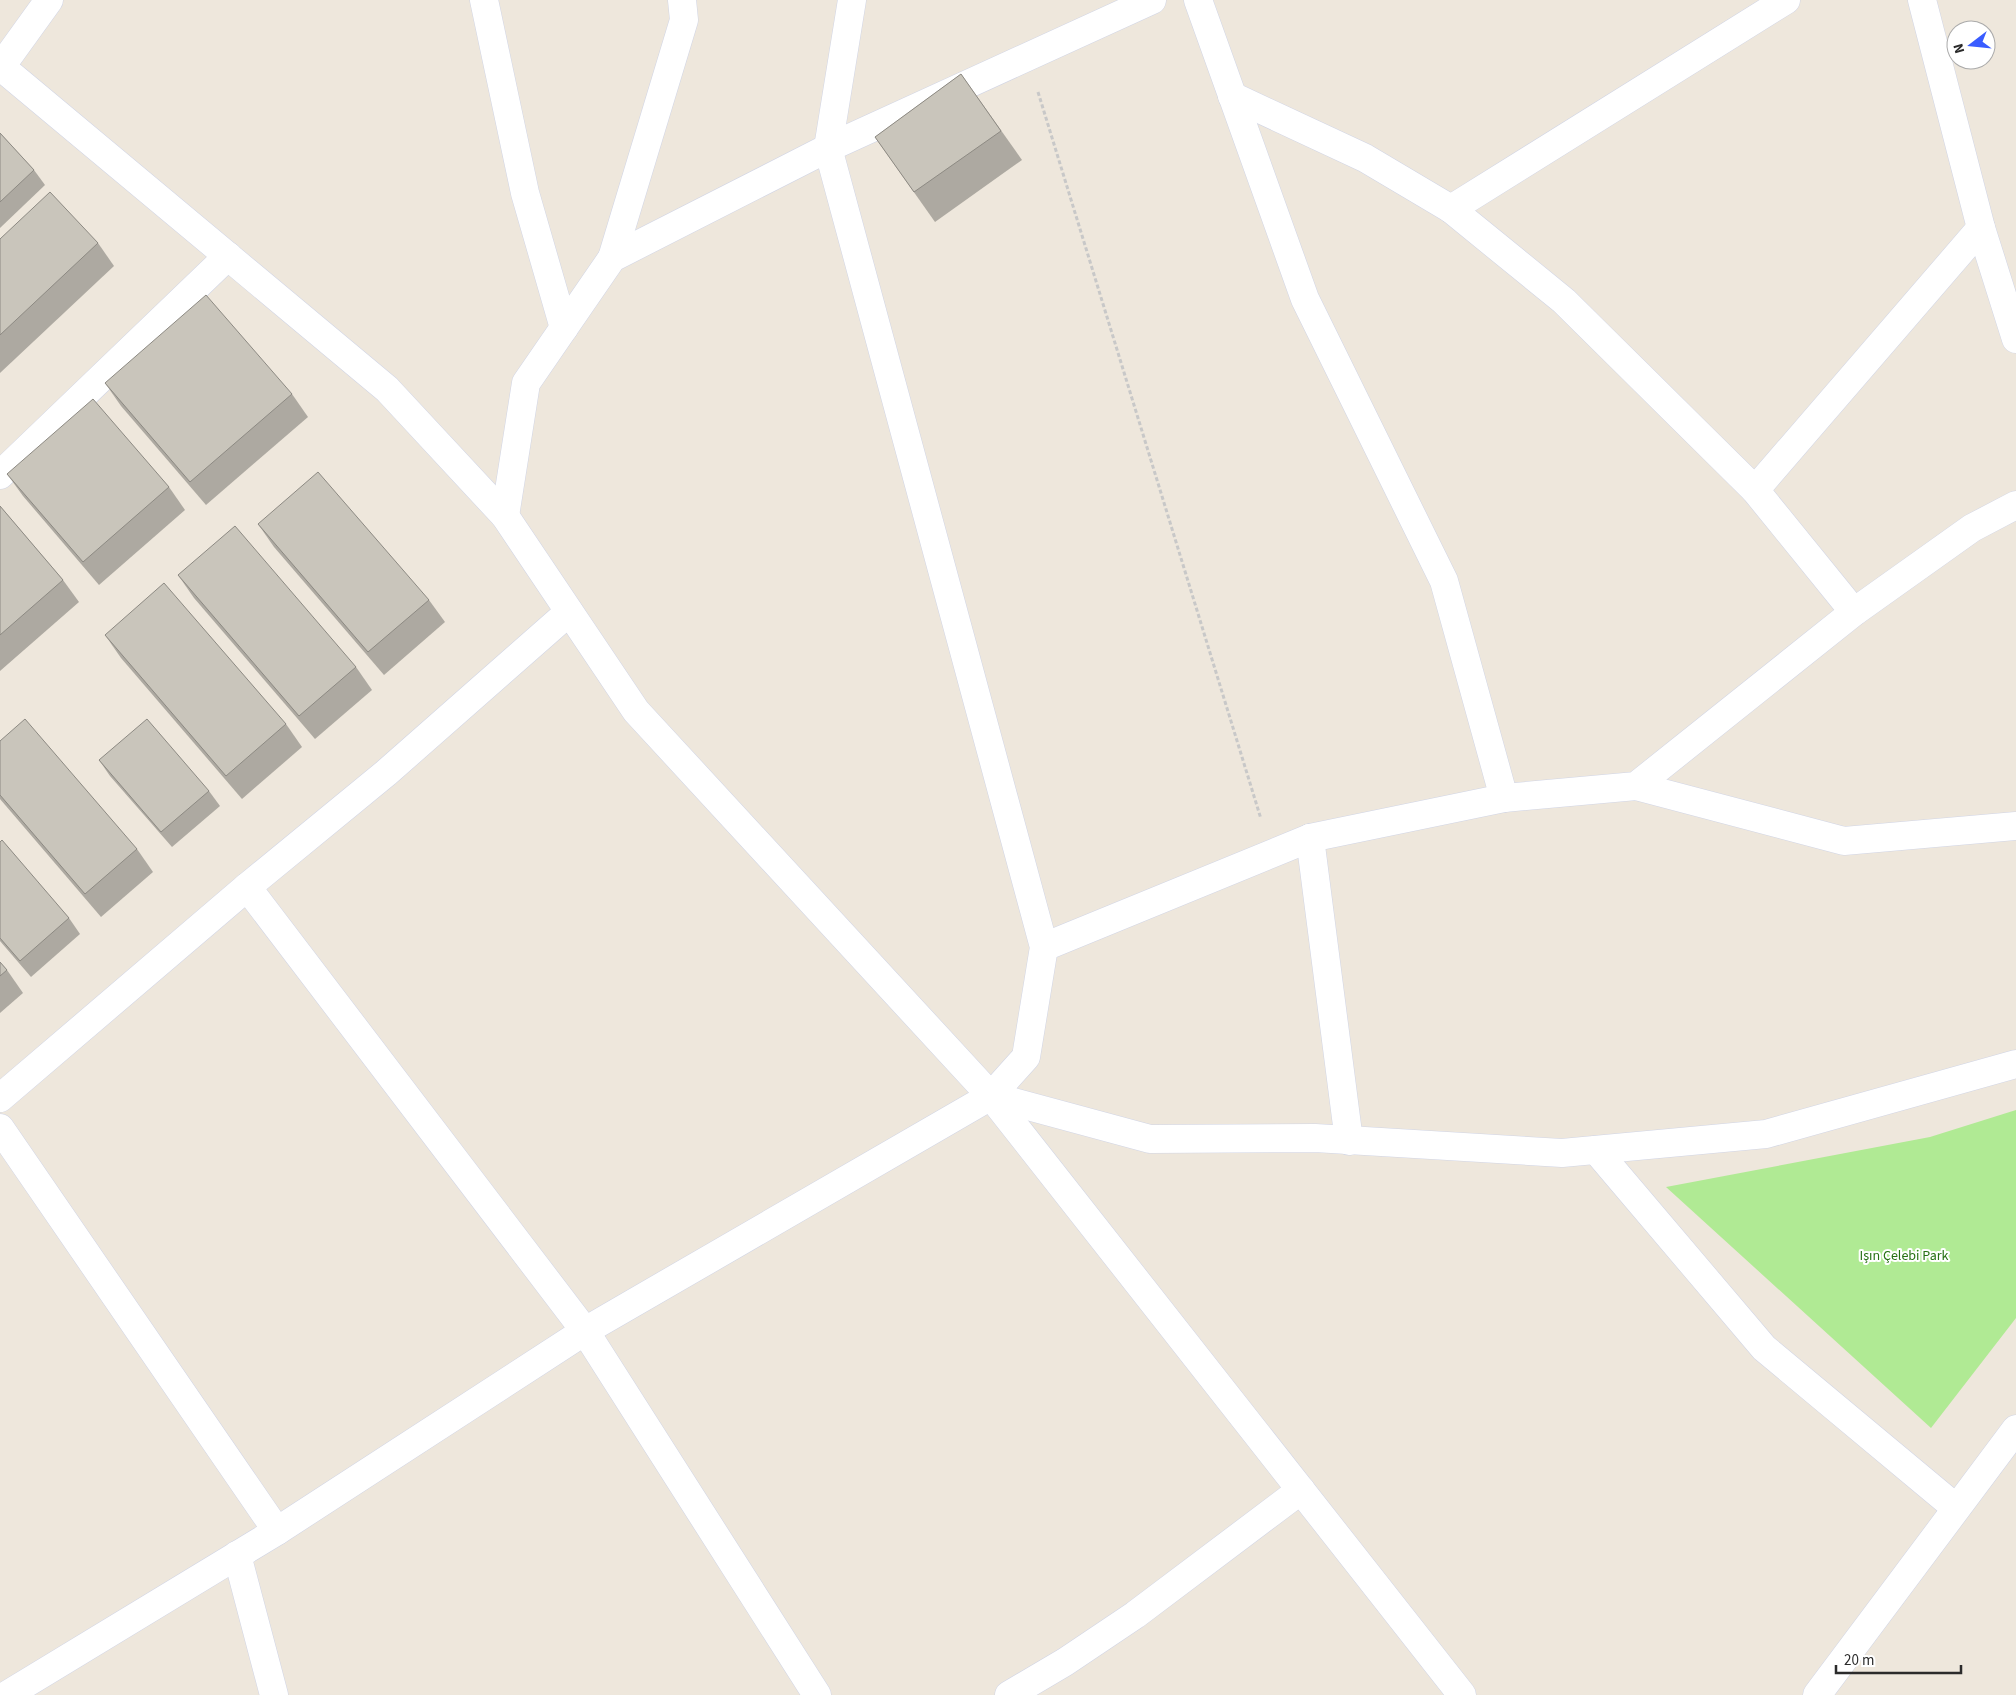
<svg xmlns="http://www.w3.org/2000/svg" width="2016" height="1695" font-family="'Source Sans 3',sans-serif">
  <rect width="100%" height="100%" fill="#eee7dc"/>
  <polygon fill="#b0ea94" points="2016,1110 2016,1318 1931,1428 1666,1187 1930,1137"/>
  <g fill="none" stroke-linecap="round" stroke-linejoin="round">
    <defs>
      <g id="minor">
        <polyline points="484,0 525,193 564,328"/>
        <polyline points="1198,0 1305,299 1444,581 1504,798"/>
        <polyline points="1922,0 1981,228 2016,339"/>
        <polyline points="0,66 387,389 505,516 636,711 991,1096 1462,1695"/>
        <polyline points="0,68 49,0"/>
        <polyline points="1232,96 1365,158 1451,209 1564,301 1755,490 1854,612"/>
        <polyline points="1451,209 1786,0"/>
        <polyline points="612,258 684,20 682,0"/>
        <polyline points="0,475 228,256"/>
        <polyline points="1755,490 1981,228"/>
        <polyline points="505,516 526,383 612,258 828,148 1152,0"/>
        <polyline points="1636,786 1844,841 2016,826"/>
        <polyline points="1310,838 1349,1141"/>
        <polyline points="247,887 585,1331 817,1695"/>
        <polyline points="1044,947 1310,838 1504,798 1636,786 1854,612 1972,528 2016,505"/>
        <polyline points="991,1096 1150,1139 1315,1138 1562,1153 1766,1134 2016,1064"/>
        <polyline points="0,1098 247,887 386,773 569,612"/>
        <polyline points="0,1128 277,1531"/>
        <polyline points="1596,1150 1764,1348 1956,1508"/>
        <polyline points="237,1555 274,1695"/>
        <polyline points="7,1695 277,1531 585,1331 991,1096 1026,1057 1044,947 828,148 852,0"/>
        <polyline points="1009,1695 1065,1662 1135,1615 1301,1490"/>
        <polyline points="1817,1695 2016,1429"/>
      </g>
    </defs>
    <use href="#minor" stroke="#d1d5e5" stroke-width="29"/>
    <polyline stroke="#c8c8c8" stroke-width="3" stroke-dasharray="4 2.5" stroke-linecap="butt" points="1038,92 1261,819"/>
    <use href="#minor" stroke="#fff" stroke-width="28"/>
  </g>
  <g fill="#ada9a1">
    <polygon points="961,74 1022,160 935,222 875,137"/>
    <polygon points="0,133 34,170 45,185 0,228"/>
    <polygon points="0,239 98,243 114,266 0,373"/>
    <polygon points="105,383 292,394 308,417 206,505 121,406"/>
    <polygon points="7,474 169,487 185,510 99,585 23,496"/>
    <polygon points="0,506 63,580 79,602 0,671"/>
    <polygon points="258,524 429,600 445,622 384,675 274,547"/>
    <polygon points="178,575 356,667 372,690 315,739 194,598"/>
    <polygon points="105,635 286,724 302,747 242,799 121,658"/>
    <polygon points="0,741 137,849 153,872 101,917 0,799"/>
    <polygon points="99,760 209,791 220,806 172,847 110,776"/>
    <polygon points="0,842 69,918 80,934 31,977 0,941"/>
    <polygon points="0,962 7,970 23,993 0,1013"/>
  </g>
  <g fill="#c9c5bb" stroke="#8d8a83">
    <polygon points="961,74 1001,131 914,192 875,137"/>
    <polygon points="0,133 34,170 0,202"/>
    <polygon points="50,192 98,243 0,335 0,239"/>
    <polygon points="206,295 292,394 190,482 105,383"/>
    <polygon points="93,399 169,487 83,562 7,474"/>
    <polygon points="318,472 429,600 368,652 258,524"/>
    <polygon points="0,506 63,580 0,635"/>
    <polygon points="235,526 356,667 299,716 178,575"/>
    <polygon points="164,583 286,724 226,776 105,635"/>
    <polygon points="25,719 137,849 85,894 0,795 0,741"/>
    <polygon points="147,719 209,791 161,832 99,760"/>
    <polygon points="2,840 69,918 20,961 0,938 0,842"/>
    <polygon points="0,962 7,970 0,976"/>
  </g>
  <g text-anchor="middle" stroke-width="4" stroke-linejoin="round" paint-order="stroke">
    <g font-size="14" fill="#267013" stroke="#fff">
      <text x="1904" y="1260">Işın Çelebi Park</text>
    </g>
  </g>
  <g transform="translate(1971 45) rotate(254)"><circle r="24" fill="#ffffff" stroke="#aaaaaa"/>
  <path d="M0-4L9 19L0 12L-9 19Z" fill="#395cff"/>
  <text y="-8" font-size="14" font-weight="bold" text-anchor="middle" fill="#2b2b2b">N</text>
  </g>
  <path d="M1836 1665v8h125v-8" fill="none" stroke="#2b2b2b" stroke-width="2.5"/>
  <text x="1844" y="1665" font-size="15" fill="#2b2b2b" stroke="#ffffff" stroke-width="4" paint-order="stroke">20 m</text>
</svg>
